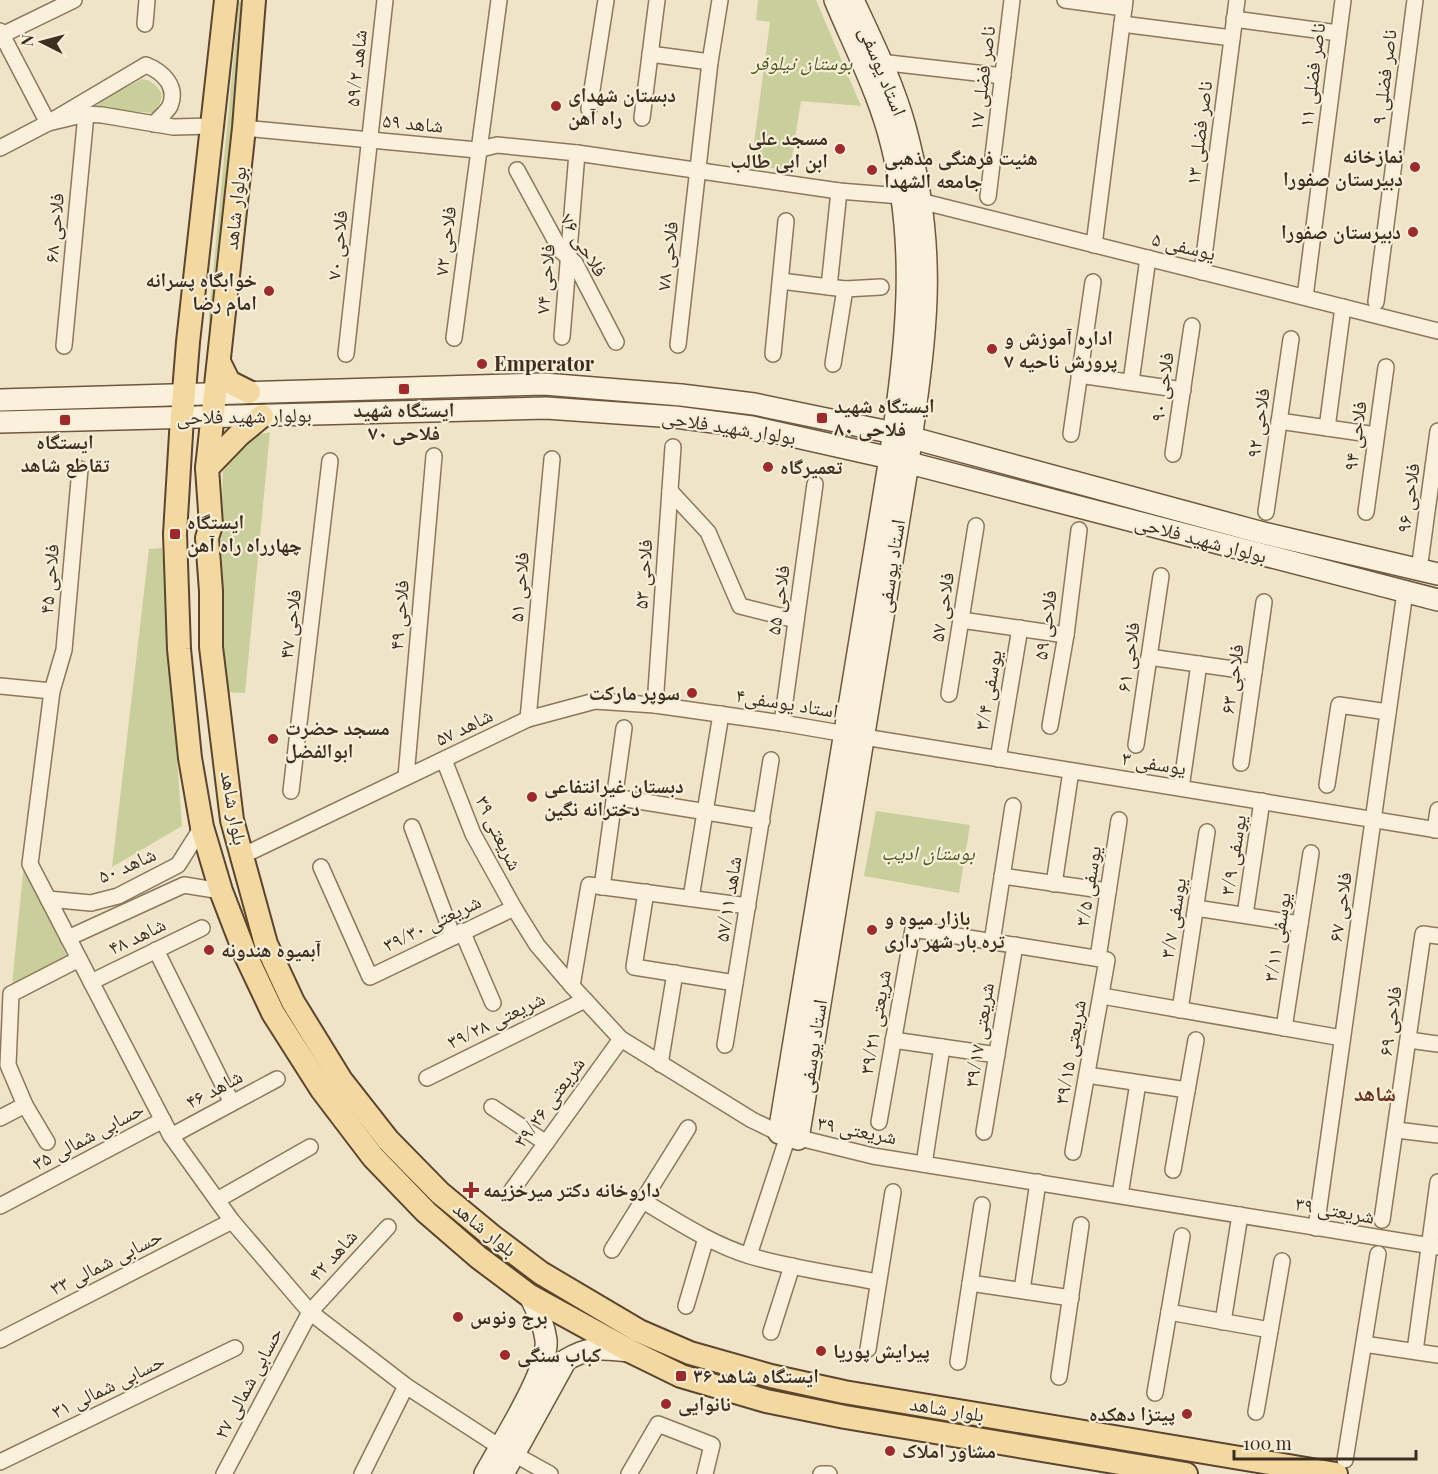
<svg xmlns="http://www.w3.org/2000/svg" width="1438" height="1474" font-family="'Playfair Display','Noto Naskh Arabic',serif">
  <rect width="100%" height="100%" fill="#f0e4c8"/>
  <g fill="#c9cf9b">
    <polygon points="758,0 816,0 861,106 801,101 790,170 751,166 770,22 756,20"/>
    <polygon points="239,2 245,2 210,355 209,315"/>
    <path d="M142,79C149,80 151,82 156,86C166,95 161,104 154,113L94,108L106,98Z"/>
    <polygon points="270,432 245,693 218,692 223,458 236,440"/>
    <polygon points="162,548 182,826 112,867 149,549"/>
    <polygon points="876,811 970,825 959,893 864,876"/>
    <polygon points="24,863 67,957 12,985"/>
  </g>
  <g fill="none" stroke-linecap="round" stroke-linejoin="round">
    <defs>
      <g id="street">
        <polyline points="1065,0 1124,8"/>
        <polyline points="1234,19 1338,33"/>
        <polyline points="145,24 147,0"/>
        <polyline points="1122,24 1232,38"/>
        <path d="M0,31L48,123L146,65C163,72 178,86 170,106C167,112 159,118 154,124"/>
        <polyline points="0,36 74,0"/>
        <polyline points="650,54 710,62"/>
        <polyline points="880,62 1003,76"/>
        <polyline points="589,109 606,0"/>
        <polyline points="642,118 657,0"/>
        <polyline points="244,128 477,150 497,145 577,153 839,191 901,196"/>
        <polyline points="0,148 48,123 86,114 102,115 173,127 213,126"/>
        <polyline points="517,170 561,251 575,263 616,342"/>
        <polyline points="988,197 1012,0"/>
        <polyline points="920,201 1438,331"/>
        <polyline points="1094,245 1125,0"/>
        <polyline points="1202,272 1237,0"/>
        <polyline points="781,281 845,289 881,287"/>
        <polyline points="829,287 839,191"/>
        <polyline points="1305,297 1343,0"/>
        <polyline points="1376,302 1415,0"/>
        <polyline points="562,337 577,153"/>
        <polyline points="454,338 499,0"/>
        <polyline points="678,345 710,62 720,0"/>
        <polyline points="64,346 86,114"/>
        <polyline points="346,354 385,0"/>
        <polyline points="773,354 786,221"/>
        <polyline points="833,364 845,289"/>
        <polyline points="1079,375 1183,390"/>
        <polyline points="1131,382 1148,258"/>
        <polyline points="1279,421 1376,435"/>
        <polyline points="1327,428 1343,307"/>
        <polyline points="1071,434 1093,282"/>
        <polyline points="1173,454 1192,326"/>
        <polyline points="80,469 64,650 52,691 30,864 171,1136 232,1221 310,1312 406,1386 500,1447"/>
        <polyline points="670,491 708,532 740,606 796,620"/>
        <polyline points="1266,512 1291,339"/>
        <polyline points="1366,512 1386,367"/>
        <polyline points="1419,570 1438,431"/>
        <polyline points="961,620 1066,635"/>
        <polyline points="1149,657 1254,672"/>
        <polyline points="0,686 52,691"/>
        <polyline points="949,694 976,526"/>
        <polyline points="655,705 673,447"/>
        <polyline points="528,719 552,459"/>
        <polyline points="782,723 815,484"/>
        <polyline points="1050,726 1066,635 1079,530"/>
        <polyline points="864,737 1438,830"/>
        <polyline points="1136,745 1161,576"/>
        <polyline points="998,759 1020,628"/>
        <polyline points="444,760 473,834 514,908 537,945 572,986 621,1039 752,1120 779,1133 873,1156 1438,1247"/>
        <polyline points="1241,763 1264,602"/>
        <polyline points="406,777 434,456"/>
        <polyline points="1327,785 1339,705 1388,712"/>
        <polyline points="1181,788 1199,664"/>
        <polyline points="291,791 330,461"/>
        <polyline points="614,797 762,821"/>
        <polyline points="412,827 453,937"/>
        <polyline points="1435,830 1438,810"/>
        <polyline points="242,856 528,719 595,701 655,705 782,723 846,734"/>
        <polyline points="321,867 370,977 514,908"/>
        <polyline points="1002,876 1108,891"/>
        <polyline points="1054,884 1071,771"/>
        <polyline points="602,887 624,728"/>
        <polyline points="646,892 634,967 735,983"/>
        <polyline points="691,898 721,714"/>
        <polyline points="48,899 91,903 118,896 178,865 202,827"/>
        <polyline points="1196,908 1300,924"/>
        <polyline points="1245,915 1262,801"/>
        <polyline points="462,931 493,1003"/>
        <polyline points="68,938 184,885 221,891"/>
        <polyline points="992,942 1013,806"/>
        <polyline points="156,950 232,1103"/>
        <polyline points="1098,958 1119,820"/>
        <polyline points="91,982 202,928"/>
        <polyline points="572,986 589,885 748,906"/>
        <polyline points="1102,996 1342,1038"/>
        <polyline points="1180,1010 1207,832"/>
        <polyline points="1284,1028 1311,853"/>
        <polyline points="893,1040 997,1055"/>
        <polyline points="1409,1040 1438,1044"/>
        <polyline points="725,1045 771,760"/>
        <polyline points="660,1064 675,973"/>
        <polyline points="1087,1075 1187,1090"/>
        <polyline points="427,1078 585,1000"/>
        <polyline points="492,1107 546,1143"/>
        <polyline points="0,1118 25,1105"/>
        <polyline points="879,1122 913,929 1107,960 1073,1152"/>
        <polyline points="1397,1130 1438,1135"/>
        <polyline points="984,1132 1015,945"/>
        <polyline points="171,1136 277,1079"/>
        <polyline points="47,1142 25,1105 8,1065 11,994 79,959"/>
        <polyline points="924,1164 942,1047"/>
        <polyline points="1173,1170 1196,1040"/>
        <polyline points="512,1190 621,1039"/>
        <polyline points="1120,1195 1138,1083"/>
        <polyline points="217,1200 310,1147"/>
        <path d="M643,1201C677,1221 711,1244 750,1256C791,1268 835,1274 877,1282"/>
        <polyline points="0,1206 163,1120"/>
        <polyline points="1382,1220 1423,934 1438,936"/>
        <polyline points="1316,1228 1405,592"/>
        <polyline points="612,1250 688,1128"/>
        <polyline points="749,1255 788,1136"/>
        <polyline points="970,1283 1071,1298"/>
        <polyline points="1022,1290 1038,1182"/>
        <polyline points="686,1306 706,1238"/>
        <polyline points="1169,1312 1270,1330"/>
        <polyline points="1223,1322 1240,1215"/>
        <polyline points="771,1332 792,1266"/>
        <polyline points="0,1340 232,1221"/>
        <polyline points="1364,1344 1438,1355"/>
        <polyline points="868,1349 893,1192"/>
        <polyline points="1415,1351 1438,1182"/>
        <polyline points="958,1362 982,1205"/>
        <polyline points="1059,1377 1081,1225"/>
        <polyline points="1155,1393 1182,1236"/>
        <polyline points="1256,1412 1282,1261"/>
        <polyline points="514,1454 550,1474"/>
        <polyline points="1345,1460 1378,1254"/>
        <polyline points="0,1462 235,1348"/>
        <polyline points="224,1474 310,1312 388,1227"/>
        <polyline points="362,1474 406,1386"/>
        <polyline points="629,1474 658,1424 712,1445 705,1474"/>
        <polyline points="821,1474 829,1474"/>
      </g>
      <g id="secondary">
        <polyline points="0,400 544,384 681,395 754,404 894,433 1263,533 1438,574"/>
        <polyline points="0,422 546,408 675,417 752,427 890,458 1438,600"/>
        <path d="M779,1133L890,458C906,345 920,244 888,131C875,86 853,43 835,0"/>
        <path d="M798,1139L908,463C915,408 924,354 926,299C928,242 920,182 905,127C893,83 872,41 853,0"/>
        <path d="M485,1474C501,1444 549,1371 546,1340C544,1324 537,1311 530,1296"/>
        <path d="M503,1474L566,1360C591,1345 602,1349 630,1351"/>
      </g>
      <g id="primary">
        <polyline points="226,0 188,342 182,417 175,534 179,649 190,758 202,827 221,891 246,956 273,1013 322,1090 373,1157 426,1212 478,1257 530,1296 630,1351 681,1376 766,1401 845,1417 1186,1474"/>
        <polyline points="254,0 244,128 207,468 211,525 207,538 211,591 211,647 232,820 266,944 293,1002 341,1080 388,1140 440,1193 492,1236 541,1273 639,1331 690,1353 771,1376 844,1392 1336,1474"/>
        <polyline points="219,362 229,382 249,392"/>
        <polyline points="207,468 239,435 262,416"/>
      </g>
    </defs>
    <use href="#street" stroke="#8d765c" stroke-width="18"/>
    <use href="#secondary" stroke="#6f573f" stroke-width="24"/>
    <use href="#primary" stroke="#5b4430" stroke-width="26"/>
    <use href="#street" stroke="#faf1dc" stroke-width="15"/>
    <use href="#secondary" stroke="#faf1dc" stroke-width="21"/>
    <use href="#primary" stroke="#f3d9a0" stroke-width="22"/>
  </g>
  <g fill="#9e2a2b" stroke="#f7eed8" stroke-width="2">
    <circle cx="556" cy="106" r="6"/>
    <circle cx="840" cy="149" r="6"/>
    <circle cx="1415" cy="167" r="6"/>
    <circle cx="872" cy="170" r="6"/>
    <circle cx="1413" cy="232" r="6"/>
    <circle cx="269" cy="291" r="6"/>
    <circle cx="992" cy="349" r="6"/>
    <circle cx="482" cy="364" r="6"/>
    <rect x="398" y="383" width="12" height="12" rx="3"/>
    <rect x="816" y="412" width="12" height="12" rx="3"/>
    <rect x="59" y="414" width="12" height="12" rx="3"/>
    <circle cx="768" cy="467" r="6"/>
    <rect x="169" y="528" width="12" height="12" rx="3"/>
    <circle cx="692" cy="693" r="6"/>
    <circle cx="273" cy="739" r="6"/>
    <circle cx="532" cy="797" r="6"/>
    <circle cx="872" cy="930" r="6"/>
    <circle cx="209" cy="950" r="6"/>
    <path d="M468 1181h6v6h6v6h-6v6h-6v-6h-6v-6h6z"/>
    <circle cx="458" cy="1317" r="6"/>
    <circle cx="821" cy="1351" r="6"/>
    <circle cx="505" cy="1355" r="6"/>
    <rect x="675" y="1370" width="12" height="12" rx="3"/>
    <circle cx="666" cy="1404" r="6"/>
    <circle cx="1187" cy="1414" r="6"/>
    <circle cx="890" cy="1451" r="6"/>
  </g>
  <g text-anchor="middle" stroke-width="4.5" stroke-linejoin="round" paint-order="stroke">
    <g font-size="20" font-style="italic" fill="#4d5a26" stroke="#f7eed8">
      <text x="802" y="70">بوستان نیلوفر</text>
      <text x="928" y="860">بوستان ادیب</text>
    </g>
    <g font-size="20" fill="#3d2e20" stroke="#f7eed8">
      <text transform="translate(356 68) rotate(-84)" y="7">شاهد ۵۹/۲</text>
      <text transform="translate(883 71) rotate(68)" y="7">استاد یوسفی</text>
      <text transform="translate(1312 75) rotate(-83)" y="7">ناصر فضلی ۱۱</text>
      <text transform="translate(1384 77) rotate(-83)" y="7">ناصر فضلی ۹</text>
      <text transform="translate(982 78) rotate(-83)" y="7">ناصر فضلی ۱۷</text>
      <text transform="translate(413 123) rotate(5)" y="7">شاهد ۵۹</text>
      <text transform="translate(1199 133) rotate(-83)" y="7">ناصر فضلی ۱۳</text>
      <text transform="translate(235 208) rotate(-84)" y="7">بولوار شاهد</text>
      <text transform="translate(54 228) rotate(-85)" y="7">فلاحی ۶۸</text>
      <text transform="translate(445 241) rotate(-83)" y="7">فلاحی ۷۲</text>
      <text transform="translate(337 245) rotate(-84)" y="7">فلاحی ۷۰</text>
      <text transform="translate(584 245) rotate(58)" y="7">فلاحی ۷۶</text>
      <text transform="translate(1184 246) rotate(14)" y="7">یوسفی ۵</text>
      <text transform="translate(667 256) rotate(-83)" y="7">فلاحی ۷۸</text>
      <text transform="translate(545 279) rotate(-85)" y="7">فلاحی ۷۴</text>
      <text transform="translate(1162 387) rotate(-82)" y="7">فلاحی ۹۰</text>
      <text transform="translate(244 416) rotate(-1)" y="7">بولوار شهید فلاحی</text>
      <text transform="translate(1258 423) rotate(-82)" y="7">فلاحی ۹۲</text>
      <text transform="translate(729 427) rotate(9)" y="7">بولوار شهید فلاحی</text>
      <text transform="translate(1355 436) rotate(-82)" y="7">فلاحی ۹۴</text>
      <text transform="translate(1408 498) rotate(-82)" y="7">فلاحی ۹۶</text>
      <text transform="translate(1201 539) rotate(15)" y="7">بولوار شهید فلاحی</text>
      <text transform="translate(891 566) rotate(-81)" y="7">استاد یوسفی</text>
      <text transform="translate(643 574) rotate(-86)" y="7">فلاحی ۵۳</text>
      <text transform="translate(49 579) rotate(-85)" y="7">فلاحی ۴۵</text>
      <text transform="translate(519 587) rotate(-85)" y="7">فلاحی ۵۱</text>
      <text transform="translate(778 600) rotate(-82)" y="7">فلاحی ۵۵</text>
      <text transform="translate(942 607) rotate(-81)" y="7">فلاحی ۵۷</text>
      <text transform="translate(399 615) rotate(-85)" y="7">فلاحی ۴۹</text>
      <text transform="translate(290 624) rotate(-83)" y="7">فلاحی ۴۷</text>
      <text transform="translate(1045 625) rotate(-82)" y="7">فلاحی ۵۹</text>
      <text transform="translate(1128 657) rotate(-82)" y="7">فلاحی ۶۱</text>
      <text transform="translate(1232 679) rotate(-82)" y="7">فلاحی ۶۳</text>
      <text transform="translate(988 690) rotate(-80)" y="7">یوسفی ۳/۴</text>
      <text transform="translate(787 703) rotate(9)" y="7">استاد یوسفی۴</text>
      <text transform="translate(464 727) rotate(-26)" y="7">شاهد ۵۷</text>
      <text transform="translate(1154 763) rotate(9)" y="7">یوسفی ۳</text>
      <text transform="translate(234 808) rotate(80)" y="7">بلوار شاهد</text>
      <text transform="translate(499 833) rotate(64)" y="7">شریعتی ۳۹</text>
      <text transform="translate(1233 855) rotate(-81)" y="7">یوسفی ۳/۹</text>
      <text transform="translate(127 865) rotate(-24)" y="7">شاهد ۵۰</text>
      <text transform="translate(1088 886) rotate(-81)" y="7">یوسفی ۳/۵</text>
      <text transform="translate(728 899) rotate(-81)" y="7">شاهد ۵۷/۱۱</text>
      <text transform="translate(1340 907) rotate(-82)" y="7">فلاحی ۶۷</text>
      <text transform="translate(1173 918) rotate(-81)" y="7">یوسفی ۳/۷</text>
      <text transform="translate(432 923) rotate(-26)" y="7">شریعتی ۳۹/۳۰</text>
      <text transform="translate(137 936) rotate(-26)" y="7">شاهد ۴۸</text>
      <text transform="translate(1277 937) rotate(-81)" y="7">یوسفی ۳/۱۱</text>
      <text transform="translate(496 1020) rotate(-26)" y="7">شریعتی ۳۹/۲۸</text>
      <text transform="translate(1390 1021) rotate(-82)" y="7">فلاحی ۶۹</text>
      <text transform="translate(875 1022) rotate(-80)" y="7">شریعتی ۳۹/۲۱</text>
      <text transform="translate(979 1035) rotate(-81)" y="7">شریعتی ۳۹/۱۷</text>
      <text transform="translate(813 1046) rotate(-81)" y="7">استاد یوسفی</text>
      <text transform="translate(1070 1052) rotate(-80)" y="7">شریعتی ۳۹/۱۵</text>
      <text transform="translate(214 1089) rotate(-28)" y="7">شاهد ۴۶</text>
      <text transform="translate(549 1102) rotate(-54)" y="7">شریعتی ۳۹/۲۶</text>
      <text transform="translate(857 1130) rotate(11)" y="7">شریعتی ۳۹</text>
      <text transform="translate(88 1136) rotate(-28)" y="7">حسابی شمالی ۳۵</text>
      <text transform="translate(1335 1210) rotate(10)" y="7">شریعتی ۳۹</text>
      <text transform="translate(485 1229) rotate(39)" y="7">بلوار شاهد</text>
      <text transform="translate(333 1255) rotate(-48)" y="7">شاهد ۴۲</text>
      <text transform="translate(106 1262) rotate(-27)" y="7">حسابی شمالی ۳۳</text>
      <text transform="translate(248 1383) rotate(-62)" y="7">حسابی شمالی ۲۷</text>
      <text transform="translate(108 1386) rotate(-26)" y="7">حسابی شمالی ۳۱</text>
      <text transform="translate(947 1409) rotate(9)" y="7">بلوار شاهد</text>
    </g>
    <g font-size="20" font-weight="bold" fill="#3d2e20" stroke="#f7eed8" text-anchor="start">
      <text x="568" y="102">دبستان شهدای<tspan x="568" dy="23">راه آهن</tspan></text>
      <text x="828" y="145" text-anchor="end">مسجد علی<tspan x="828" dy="23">ابن ابی طالب</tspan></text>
      <text x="1403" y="163" text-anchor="end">نمازخانه<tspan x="1403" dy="23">دبیرستان صفورا</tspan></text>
      <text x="884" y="165">هئیت فرهنگی مذهبی<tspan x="884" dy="23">جامعه الشهدا</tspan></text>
      <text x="1401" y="239" text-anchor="end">دبیرستان صفورا</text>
      <text x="257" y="287" text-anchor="end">خوابگاه پسرانه<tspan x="257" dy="23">امام رضا</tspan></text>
      <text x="1004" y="345">اداره آموزش و<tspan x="1004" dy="23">پرورش ناحیه ۷</tspan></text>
      <text x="494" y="371">Emperator</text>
      <text x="834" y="413">ایستگاه شهید<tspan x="834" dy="23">فلاحی ۸۰</tspan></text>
      <text x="404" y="417" text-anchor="middle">ایستگاه شهید<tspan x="404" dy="23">فلاحی ۷۰</tspan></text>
      <text x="65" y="449" text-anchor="middle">ایستگاه<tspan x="65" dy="23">تقاطع شاهد</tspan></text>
      <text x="780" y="474">تعمیرگاه</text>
      <text x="187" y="529">ایستگاه<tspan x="187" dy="23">چهارراه راه آهن</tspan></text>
      <text x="680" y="700" text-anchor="end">سوپر مارکت</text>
      <text x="285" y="735">مسجد حضرت<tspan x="285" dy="23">ابوالفضل</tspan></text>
      <text x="544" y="793">دبستان غیرانتفاعی<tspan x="544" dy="23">دخترانه نگین</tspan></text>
      <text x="884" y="925">بازار میوه و<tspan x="884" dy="23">تره بار شهر داری</tspan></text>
      <text x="221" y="957">آبمیوه هندونه</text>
      <text x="483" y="1197">داروخانه دکتر میرخزیمه</text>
      <text x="470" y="1324">برج ونوس</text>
      <text x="833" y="1358">پیرایش پوریا</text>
      <text x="517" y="1362">کباب سنگی</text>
      <text x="693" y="1383">ایستگاه شاهد ۳۶</text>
      <text x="678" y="1411">نانوایی</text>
      <text x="1175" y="1421" text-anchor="end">پیتزا دهکده</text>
      <text x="902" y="1458">مشاور املاک</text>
    </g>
    <g font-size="21" font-weight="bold" fill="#6b2e1e" stroke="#f7eed8">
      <text x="1375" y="1101">شاهد</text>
    </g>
  </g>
  <g transform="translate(42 42) rotate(276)" stroke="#f7eed8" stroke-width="4.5" paint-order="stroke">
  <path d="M0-4.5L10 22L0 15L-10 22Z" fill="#3d2e20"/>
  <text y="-9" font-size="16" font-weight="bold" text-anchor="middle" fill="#3d2e20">N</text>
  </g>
  <path d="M1234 1450v9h182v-9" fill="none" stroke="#3d2e20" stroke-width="3"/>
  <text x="1243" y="1450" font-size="18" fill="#3d2e20" stroke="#f7eed8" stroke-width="4.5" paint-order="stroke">100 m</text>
</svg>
